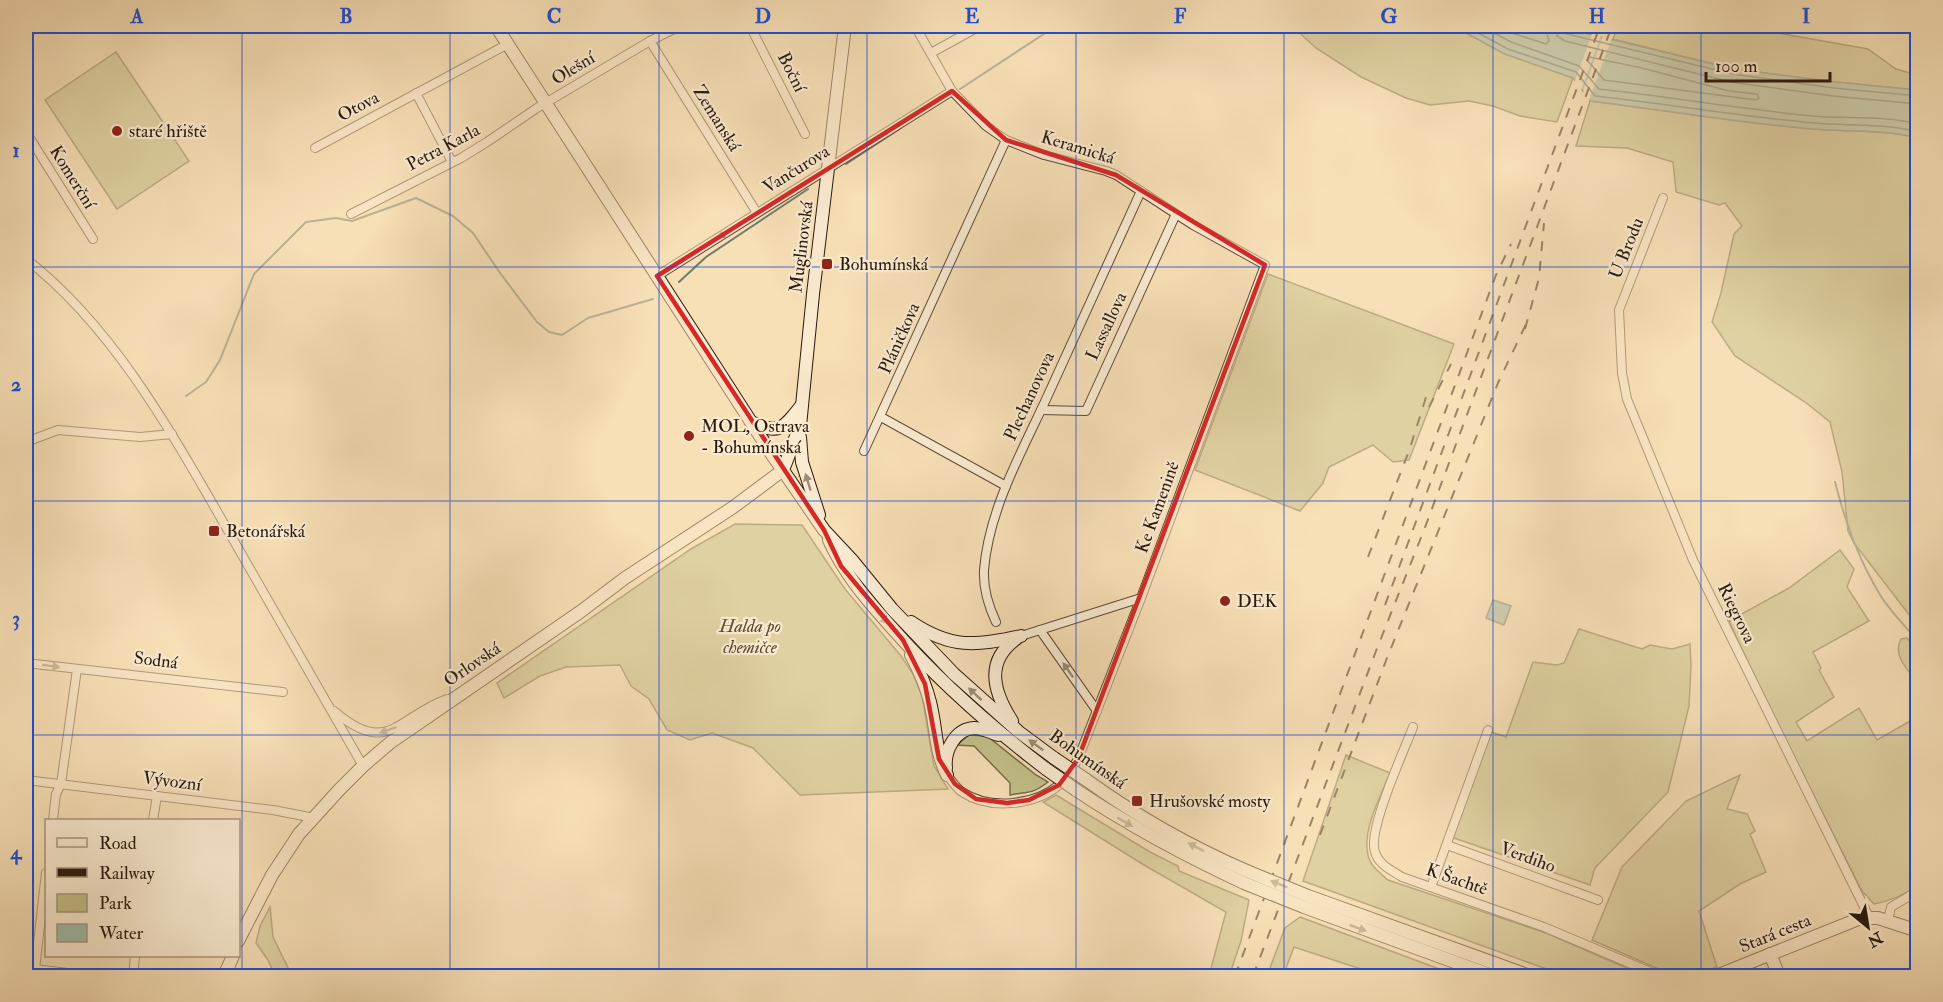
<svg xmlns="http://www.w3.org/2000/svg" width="1943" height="1002" font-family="'IM FELL Double Pica',serif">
  <rect width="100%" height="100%" fill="#f7dfb6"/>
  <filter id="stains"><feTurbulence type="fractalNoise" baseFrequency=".00333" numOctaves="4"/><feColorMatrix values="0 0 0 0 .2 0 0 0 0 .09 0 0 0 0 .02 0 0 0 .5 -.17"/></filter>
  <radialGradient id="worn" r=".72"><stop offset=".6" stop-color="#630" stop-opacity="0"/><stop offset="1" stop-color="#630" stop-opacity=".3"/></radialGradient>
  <g fill="#c4c089" stroke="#776d4a" stroke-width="1.5">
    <polygon points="1292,26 1453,26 1505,54 1573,78 1557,122 1520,116 1493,106 1469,101 1430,105 1406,98 1361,77 1316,48"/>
    <polygon points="1618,26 1738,26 1868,49 1896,69 1917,75 1917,90 1835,82 1734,69 1613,39"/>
    <polygon points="116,52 189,161 117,209 45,100"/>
    <path d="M1590,101C1665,110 1738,123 1813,129C1848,132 1883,129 1917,138V625L1854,543L1848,531L1842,472L1830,422L1805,402L1735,356L1712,322L1721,293L1734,234L1742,226L1725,203L1719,205L1676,192L1673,162L1627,148L1576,146Z"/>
    <polygon points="1268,274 1454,344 1409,460 1393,462 1373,445 1329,467 1323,483 1300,511 1195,470"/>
    <polygon points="735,524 802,525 845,589 901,656 913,674 922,696 934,766 948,789 800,795 753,748 712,733 690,740 667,730 649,699 631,686 620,665 566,667 540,676 504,698 497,683 691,549"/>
    <path d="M1840,550L1854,569L1847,587L1869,621L1813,652L1821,668L1819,670L1834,697L1796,722L1807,741L1859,708L1877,740L1917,717V886C1904,895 1891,901 1874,904L1862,891L1770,709L1729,621L1789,588Z"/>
    <polygon points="1579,629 1642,649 1650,645 1672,649 1690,644 1691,666 1689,706 1668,792 1595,868 1590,885 1451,837 1491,732 1506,737 1533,662 1557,665 1564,663"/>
    <path d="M1907,638L1917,651V682C1908,670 1892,655 1901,639Z"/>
    <path d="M969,735L987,736L1036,775L1048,782C1031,795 1029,791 1010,795V783L974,746L957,745Z"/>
    <path d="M1346,755L1390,773C1381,796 1362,829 1368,855C1370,866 1380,873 1388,880L1546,933L1645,976H1566L1303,881Z"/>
    <polygon points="1740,775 1727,809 1747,814 1755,831 1750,834 1766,872 1740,884 1699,911 1717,967 1691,976 1675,976 1592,940 1622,867 1686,801"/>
    <polygon points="1056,795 1150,852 1178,866 1179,871 1249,900 1241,941 1229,976 1209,976 1226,912 1144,865 1043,802"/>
    <polygon points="270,907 273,937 292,976 275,976 268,960 256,943 260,926"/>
    <polygon points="1300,917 1458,976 1382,976 1294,947 1283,976 1267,976 1285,928"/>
  </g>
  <g fill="#9ebda8" stroke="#707c6a" stroke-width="1.5">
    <path d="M1453,26H1555L1734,69L1835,82L1917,90V138C1883,129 1848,132 1813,129C1738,123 1665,110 1590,101L1573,78L1505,54Z"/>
    <polygon points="1493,600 1511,606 1504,625 1486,618"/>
  </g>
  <g fill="#f7dfb6">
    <polygon points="1593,31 1602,33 1580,93 1574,84"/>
    <polygon points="1604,33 1613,35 1588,103 1582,95"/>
  </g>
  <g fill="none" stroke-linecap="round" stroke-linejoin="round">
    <g stroke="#646c5a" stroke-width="1.5">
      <path d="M1465,26L1508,49L1576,72L1595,96C1667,104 1740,116 1813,123C1848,126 1883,123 1918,132"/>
      <path d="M1481,26L1511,42L1579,66L1599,89C1670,97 1741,109 1813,116C1847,119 1883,115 1918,124"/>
      <polyline points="1500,26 1515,34 1546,44 1549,41 1545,26"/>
      <polyline points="1554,26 1557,36 1565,41 1731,82 1833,96 1918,104"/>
      <polyline points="1562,26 1562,31 1567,34 1733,74 1834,88 1918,96"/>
      <polygon points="1589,57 1642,68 1729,91 1757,94 1759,98 1756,100 1604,80 1588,61"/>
    </g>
    <g stroke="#707c6a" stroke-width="2">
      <polyline points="960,89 1056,26"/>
      <polyline points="846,164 901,128"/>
      <polyline points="679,282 706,257 808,189"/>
      <polyline points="186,396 206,382 220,360 254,274 306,222 336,218 352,221 416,198 453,216 473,233 500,273 537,322 549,332 562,335 588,318 653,299"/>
      <path d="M1835,482C1846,524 1859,561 1882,598C1892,613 1906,627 1918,641"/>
    </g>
    <defs>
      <g id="street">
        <polyline points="750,26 805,134"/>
        <path d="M915,26L952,91L986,126L1006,140L1044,155L1106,171L1116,175L1193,225L1265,265L1141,598L1078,759C1073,768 1067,778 1059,785C1034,806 989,810 962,792C956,788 952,781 947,775"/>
        <polyline points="650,41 757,213"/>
        <polyline points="931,53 980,26"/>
        <polyline points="416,93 452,162"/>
        <polyline points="26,132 93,239"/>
        <polyline points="315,148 508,44"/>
        <polyline points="1663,198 1619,310 1622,373 1627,399 1693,560 1869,917"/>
        <polyline points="351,214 461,158 487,142 537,108 650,41 680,26"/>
        <path d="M26,259C115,328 174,437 230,534C274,611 319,688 363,766"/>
        <polyline points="657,276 952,91"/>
        <polyline points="1041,410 1086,411 1176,214"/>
        <polyline points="881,417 1006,486"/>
        <polyline points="26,442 58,430 140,437 172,434"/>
        <polyline points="864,451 1006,140"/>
        <path d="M996,622C988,605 983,589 984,570C989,508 1023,450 1048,395C1079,327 1110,259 1141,191"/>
        <polyline points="1040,630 1097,711"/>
        <polyline points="1021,636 1141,598"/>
        <polyline points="26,663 283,692"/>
        <path d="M334,711C388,757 396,718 447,699"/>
        <path d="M1413,727C1404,751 1367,831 1375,852C1379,865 1391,870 1402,877L1544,927L1660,976"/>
        <polyline points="26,780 273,810 314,818"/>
        <polyline points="53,820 56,794 61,784 77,669"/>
        <polyline points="153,820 157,796"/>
        <polyline points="1447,845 1598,900"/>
        <polyline points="1431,887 1488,730"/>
        <polyline points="1888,920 1891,907 1918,891"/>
        <polyline points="26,968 93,976"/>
        <polyline points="35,969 46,873"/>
        <polyline points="133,976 135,956"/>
      </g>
      <g id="secondary">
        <polyline points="496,26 771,453 824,530 852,560 892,609 954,674 1019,732 1054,758"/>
        <path d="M751,422C779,435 783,429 801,406"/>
        <polyline points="800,437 802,462 819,515"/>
        <path d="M829,540C845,575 867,600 893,629C939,681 991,727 1046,769"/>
        <path d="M911,622C951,649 976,646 1021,636"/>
        <path d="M911,655C919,670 926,685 930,702C937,729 934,748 947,775"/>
        <path d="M1012,721C994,693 984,662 1016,639"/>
        <path d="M946,768C944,751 955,729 974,728C982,728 990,732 998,735"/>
        <path d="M1085,779C1136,816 1191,847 1249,872"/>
        <path d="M1076,790C1130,826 1186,856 1244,883"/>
        <polyline points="1308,896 1530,976"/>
        <polyline points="1304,907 1493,976"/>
        <polyline points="238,941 272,875 299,834 339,790 363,766 391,742 426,718 580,612 625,578 732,508 783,470 800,426 813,294 845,26"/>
        <polyline points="1770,954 1779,976"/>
        <polyline points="224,976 233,956"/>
        <polyline points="1716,976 1861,918 1878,918 1918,931"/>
      </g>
    </defs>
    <use href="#street" stroke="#5d4b36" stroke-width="10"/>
    <use href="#secondary" stroke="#2a1a0c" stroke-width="14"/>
    <use href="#street" stroke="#faead0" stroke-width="8"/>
    <use href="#secondary" stroke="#faead0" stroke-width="12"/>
    <g stroke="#2a1a0c" stroke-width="2" stroke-dasharray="10 10" stroke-linecap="butt">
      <polyline points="1525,329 1539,278 1544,223"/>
      <polyline points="1429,407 1451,364"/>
      <polyline points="1368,557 1409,451 1428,391"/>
      <polyline points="1385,605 1600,26"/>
      <polyline points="1320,835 1387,658 1498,383 1527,322"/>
      <polyline points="1235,976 1496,275 1511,244"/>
      <polyline points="1253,976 1376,651 1424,530 1612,26"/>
    </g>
    <defs>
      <g id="secondary-bridge">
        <polyline points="1054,758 1085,779"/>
        <polyline points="1046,769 1076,790"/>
        <polyline points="1249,872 1308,896"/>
        <polyline points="1244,883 1304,907"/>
      </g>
    </defs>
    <use href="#secondary-bridge" stroke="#2a1a0c" stroke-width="14" stroke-linecap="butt"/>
    <use href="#secondary-bridge" stroke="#faead0" stroke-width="12"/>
  </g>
  <defs><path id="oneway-solid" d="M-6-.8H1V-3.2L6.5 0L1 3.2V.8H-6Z" transform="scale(1.5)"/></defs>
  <g fill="#9c8c78">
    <use href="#oneway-solid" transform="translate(725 233) rotate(148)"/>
    <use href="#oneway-solid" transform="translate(808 482) rotate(-107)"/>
    <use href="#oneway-solid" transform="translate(882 617) rotate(49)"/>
    <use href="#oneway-solid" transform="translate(51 666) rotate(7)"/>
    <use href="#oneway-solid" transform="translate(1068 670) rotate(-125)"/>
    <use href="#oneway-solid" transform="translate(975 694) rotate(-137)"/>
    <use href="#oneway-solid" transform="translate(388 730) rotate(162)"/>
    <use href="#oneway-solid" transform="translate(1036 745) rotate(-144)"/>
    <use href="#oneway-solid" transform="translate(1125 822) rotate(30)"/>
    <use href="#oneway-solid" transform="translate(1196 847) rotate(-153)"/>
    <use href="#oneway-solid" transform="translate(1279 884) rotate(-158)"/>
    <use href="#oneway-solid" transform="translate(1358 928) rotate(21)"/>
  </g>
  <path d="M0 0H1943V1002H0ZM952,91L1006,140L1116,175L1265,265L1078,759L1059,785L1029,800L1007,803L976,799L955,784L939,759L925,684L903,640L841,566L824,530L657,276Z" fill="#f7dfb6" fill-opacity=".55" fill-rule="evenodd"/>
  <path fill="none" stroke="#d62828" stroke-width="4.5" stroke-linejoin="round" d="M952,91L1006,140L1116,175L1265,265L1078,759L1059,785L1029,800L1007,803L976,799L955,784L939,759L925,684L903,640L841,566L824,530L657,276Z"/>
  <path fill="none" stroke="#1d4ed8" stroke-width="1.5" stroke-opacity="0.55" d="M242,26V976M450,26V976M659,26V976M867,26V976M1076,26V976M1284,26V976M1493,26V976M1701,26V976M26,267H1918M26,501H1918M26,735H1918"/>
  <g fill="#8f2418" stroke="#faead0" stroke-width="2">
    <circle cx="117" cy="131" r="6"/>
    <rect x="821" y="258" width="12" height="12" rx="3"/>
    <circle cx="689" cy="436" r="6"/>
    <rect x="208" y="525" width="12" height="12" rx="3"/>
    <circle cx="1225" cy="601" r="6"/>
    <rect x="1131" y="795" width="12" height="12" rx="3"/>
  </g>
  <g text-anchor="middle" stroke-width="4.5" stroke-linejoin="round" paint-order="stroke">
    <g font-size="18" fill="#2a1a0c" stroke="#faead0">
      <text transform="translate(573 68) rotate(-31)" y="6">Olešní</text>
      <text transform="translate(792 72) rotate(63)" y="6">Boční</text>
      <text transform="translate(358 106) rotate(-28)" y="6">Otova</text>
      <text transform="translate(717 118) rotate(58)" y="6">Zemanská</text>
      <text transform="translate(443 147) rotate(-28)" y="6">Petra Karla</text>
      <text transform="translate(1078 147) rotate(17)" y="6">Keramická</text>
      <text transform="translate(796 169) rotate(-32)" y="6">Vančurova</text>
      <text transform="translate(73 177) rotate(58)" y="6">Komerční</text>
      <text transform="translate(801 247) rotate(-83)" y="6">Muglinovská</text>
      <text transform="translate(1626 248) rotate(-68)" y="6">U Brodu</text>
      <text transform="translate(1106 326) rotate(-65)" y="6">Lassallova</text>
      <text transform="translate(899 338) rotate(-66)" y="6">Pláničkova</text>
      <text transform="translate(1029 396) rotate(-65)" y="6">Plechanovova</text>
      <text transform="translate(1157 507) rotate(-70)" y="6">Ke Kamenině</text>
      <text transform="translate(1737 613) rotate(64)" y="6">Riegrova</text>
      <text transform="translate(156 660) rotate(7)" y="6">Sodná</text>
      <text transform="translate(472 664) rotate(-34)" y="6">Orlovská</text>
      <text transform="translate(1088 759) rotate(35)" y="6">Bohumínská</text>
      <text transform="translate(172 781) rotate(7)" y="6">Vývozní</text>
      <text transform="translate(1528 857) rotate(20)" y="6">Verdiho</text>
      <text transform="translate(1457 879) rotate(19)" y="6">K Šachtě</text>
      <text transform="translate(1775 933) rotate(-22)" y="6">Stará cesta</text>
    </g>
    <g font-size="18" fill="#2a1a0c" stroke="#faead0" text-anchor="start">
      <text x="129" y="137">staré hřiště</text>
      <text x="839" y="270">Bohumínská</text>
      <text x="701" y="432">MOL, Ostrava<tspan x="701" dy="21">- Bohumínská</tspan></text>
      <text x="226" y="537">Betonářská</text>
      <text x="1237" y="607">DEK</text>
      <text x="1149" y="807">Hrušovské mosty</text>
    </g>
    <g font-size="18" font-style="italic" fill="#584c32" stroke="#faead0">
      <text x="750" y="632">Halda po<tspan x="750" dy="21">chemičce</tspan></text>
    </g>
  </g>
  <rect width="1943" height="1002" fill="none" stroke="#f7dfb6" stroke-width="66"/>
  <rect x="45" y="819" width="195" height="138" fill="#faead0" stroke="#a79782" stroke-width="1.5"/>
  <rect x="57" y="838" width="30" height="9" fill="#faead0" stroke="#a79782" stroke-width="1.5"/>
  <text x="99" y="849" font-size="18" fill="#2a1a0c">Road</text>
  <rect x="57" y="868" width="30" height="9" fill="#2a1a0c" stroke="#a79782" stroke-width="1.5"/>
  <text x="99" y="879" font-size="18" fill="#2a1a0c">Railway</text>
  <rect x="57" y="894" width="30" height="18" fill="#c4c089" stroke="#a79782" stroke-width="1.5"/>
  <text x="99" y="909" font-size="18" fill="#2a1a0c">Park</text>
  <rect x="57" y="924" width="30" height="18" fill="#9ebda8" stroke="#a79782" stroke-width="1.5"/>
  <text x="99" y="939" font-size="18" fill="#2a1a0c">Water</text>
  <g transform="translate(1868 927) rotate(150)" stroke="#faead0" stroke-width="4.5" paint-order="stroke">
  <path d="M0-4.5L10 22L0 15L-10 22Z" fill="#2a1a0c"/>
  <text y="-9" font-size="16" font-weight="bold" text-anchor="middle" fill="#2a1a0c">N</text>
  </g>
  <path d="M1706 72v9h124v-9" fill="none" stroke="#2a1a0c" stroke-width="3"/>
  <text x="1715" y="72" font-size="18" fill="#2a1a0c" stroke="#faead0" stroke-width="4.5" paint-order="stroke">100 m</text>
  <rect x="33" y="33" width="1877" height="936" fill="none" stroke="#1d4ed8" stroke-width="2"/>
  <g font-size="20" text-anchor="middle" font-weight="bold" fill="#1d4ed8">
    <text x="137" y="23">A</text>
    <text x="346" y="23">B</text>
    <text x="554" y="23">C</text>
    <text x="763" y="23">D</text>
    <text x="972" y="23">E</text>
    <text x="1180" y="23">F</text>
    <text x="1389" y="23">G</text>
    <text x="1597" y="23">H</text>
    <text x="1806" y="23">I</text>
    <text x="16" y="157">1</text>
    <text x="16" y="391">2</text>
    <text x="16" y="625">3</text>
    <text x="16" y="859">4</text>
  </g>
  <rect width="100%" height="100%" filter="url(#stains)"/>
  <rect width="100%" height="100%" fill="url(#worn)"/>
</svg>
